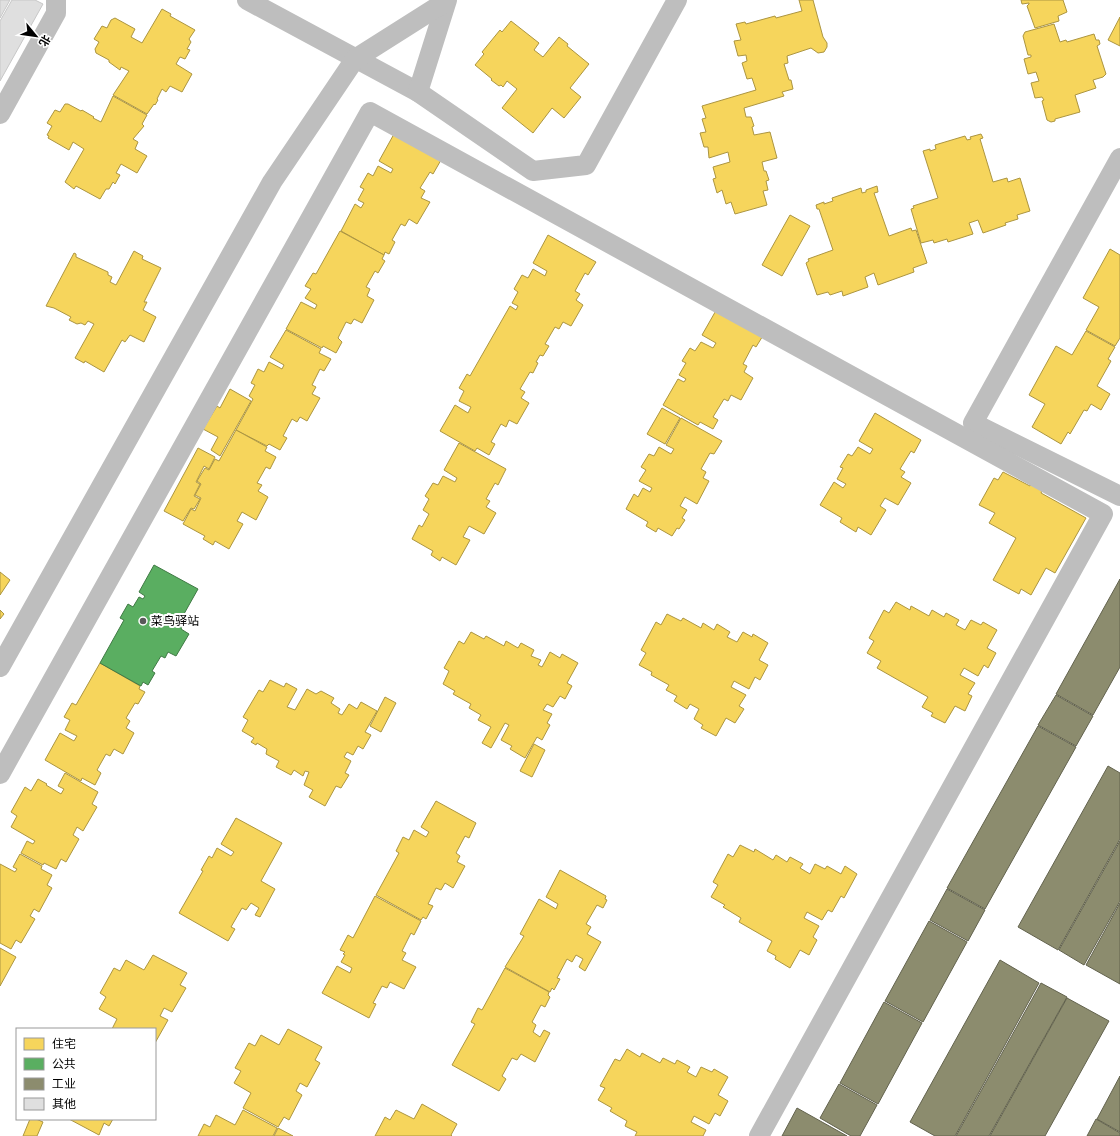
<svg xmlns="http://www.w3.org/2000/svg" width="1120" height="1136" font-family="'Open Sans','Noto Sans SC',sans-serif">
  <rect width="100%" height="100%" fill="#fff"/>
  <g fill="#f6d55c" stroke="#ac9540">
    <polygon points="799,0 813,0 823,37 827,43 827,47 824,52 818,53 811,48 787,56 788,63 784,64 789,80 791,80 793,89 782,92 784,96 744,108 746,117 751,117 754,126 752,127 754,135 770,132 777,158 762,162 764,171 766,171 769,180 766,181 768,190 763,191 767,205 735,214 731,202 726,204 722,190 717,193 713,179 716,178 713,167 730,162 728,152 709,158 708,147 704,147 700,133 706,132 702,119 706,118 702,106 756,90 752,78 747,79 742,63 747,61 746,55 738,56 734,41 741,40 736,24 745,22 746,24 775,16 776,18 802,11"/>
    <polygon points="1021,0 1063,0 1067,12 1058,16 1059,21 1035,28 1027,6 1029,4 1029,3 1022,4"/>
    <polygon points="162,9 171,14 170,16 195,30 189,39 191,42 187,49 190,50 185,59 180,57 176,64 192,74 182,92 170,86 166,92 162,89 157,99 158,100 155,105 154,104 147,114 113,95 129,71 121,67 120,70 109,62 109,60 96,53 95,49 99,42 94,39 102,26 107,28 111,20 115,18 135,29 131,37 142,43"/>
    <polygon points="1120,17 1120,46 1108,40"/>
    <polygon points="511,21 539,43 534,50 543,57 559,37 568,44 567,46 589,64 570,88 581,97 564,118 552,108 533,133 502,108 517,89 507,81 503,87 501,85 499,86 491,80 492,79 475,65 484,54 482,52 500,30 502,32"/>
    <polygon points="1054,24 1060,42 1066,40 1067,42 1094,34 1096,40 1099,40 1100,44 1097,46 1106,74 1103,77 1093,80 1096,88 1075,95 1080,112 1055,119 1055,121 1051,122 1047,120 1042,101 1044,100 1042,97 1035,98 1031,83 1039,81 1036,72 1028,74 1024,59 1031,57 1031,55 1028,55 1023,36 1025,32"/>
    <polygon points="113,96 147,115 142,124 144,126 133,139 138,142 135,149 147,156 137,173 121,164 116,173 120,175 115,184 113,182 109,189 106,189 100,199 76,186 74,189 65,182 84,149 73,142 69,150 48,138 49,136 47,135 52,126 47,123 55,110 60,112 65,104 68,104 81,111 82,110 94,117 93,118 101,122"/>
    <polygon points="394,134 441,160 433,174 430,172 420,188 425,191 421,198 430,202 417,224 409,219 405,226 401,224 392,240 395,242 389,254 385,252 384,255 341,231 355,204 361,208 364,203 358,200 364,189 360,187 368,173 373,176 378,166 391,173 393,169 379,161"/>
    <polygon points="981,134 983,138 980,139 993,182 1007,178 1008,182 1020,178 1030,211 1017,215 1018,219 1005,223 1006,225 983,233 978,220 969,223 973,234 948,242 947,239 934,243 933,240 921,243 911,209 914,208 913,206 938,198 923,151 930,149 930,151 936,149 935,145 965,136 967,140 971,139 970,137"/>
    <polygon points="877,186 878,192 874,193 889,236 911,228 912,231 916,230 927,263 913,268 914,272 878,285 874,273 865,277 868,287 843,296 842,291 830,295 828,292 817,295 806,263 809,261 808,259 833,250 819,209 817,209 816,205 824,202 824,204 833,201 832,198 861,188 862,193 866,192 866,190"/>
    <polygon points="790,215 810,226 782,276 762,265"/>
    <polygon points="340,231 384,255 382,259 385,261 378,273 375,271 366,287 370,289 367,296 374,300 362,323 354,319 351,324 346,322 338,338 342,342 336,353 323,346 322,348 286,329 301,302 315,309 317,305 305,298 311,289 305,286 313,273 316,274"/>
    <polygon points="548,235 596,262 588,275 585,273 575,291 580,294 576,300 583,305 571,326 563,322 559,329 555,327 545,344 549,346 543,356 540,355 536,362 538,363 533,373 530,372 520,389 525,392 521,398 529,403 517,424 509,420 506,427 501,424 491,442 495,444 489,455 477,448 475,451 440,431 455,405 468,413 471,407 459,401 464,391 459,388 467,374 470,376 510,306 516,310 518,306 512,303 518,292 514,289 522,275 528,278 533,269 545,276 547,271 533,263"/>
    <polygon points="1110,249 1120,255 1120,338 1115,346 1086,330 1099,307 1083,298"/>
    <polygon points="134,251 143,256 142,259 161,268 144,302 147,302 143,310 156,317 144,342 130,335 125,342 122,340 104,372 85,361 84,363 75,358 94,324 88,321 85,325 81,323 77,324 69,320 71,317 54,308 46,306 74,253 76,254 76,257 108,272 108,275 112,277 110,282 116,285"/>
    <polygon points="718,307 764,334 756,347 753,345 743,364 747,366 744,372 753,378 741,400 731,395 728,401 724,399 713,417 718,420 713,429 700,422 698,425 663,405 678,379 684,382 686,379 679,375 686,363 682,361 690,348 695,351 701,342 713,348 716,343 702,335"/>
    <polygon points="286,330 321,349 319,353 331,359 324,371 320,369 312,385 316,387 312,394 320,398 307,421 300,417 297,422 292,419 283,436 287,438 280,450 269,444 267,446 236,430 253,399 249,396 255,385 251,383 258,369 264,372 269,362 282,369 284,365 270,357"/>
    <polygon points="1086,331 1115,347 1108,359 1111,361 1097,386 1110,394 1101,410 1091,404 1087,411 1084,410 1070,434 1068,432 1061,444 1032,427 1045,404 1029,395 1056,346 1072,355"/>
    <polygon points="230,389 251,401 220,456 211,450 218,437 203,429 217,406 220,408"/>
    <polygon points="662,408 680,418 665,444 647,434"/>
    <polygon points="875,413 921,440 914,453 911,451 900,469 905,472 901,477 911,483 898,505 885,498 880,506 886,510 871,535 858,527 856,532 840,522 842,518 820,505 834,482 843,488 846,484 837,479 843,468 840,467 848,454 852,456 858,447 870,454 873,449 859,441"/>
    <polygon points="681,418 722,441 714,454 710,453 701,469 706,472 703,478 709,481 697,504 685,497 680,506 687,510 682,518 685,520 679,529 677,528 672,536 658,528 656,532 646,526 648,522 626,509 634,494 638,497 643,488 650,492 652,488 639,481 646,470 641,467 649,454 654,456 659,447 671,454 674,449 666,445"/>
    <polygon points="236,430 267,447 265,451 276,457 270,469 266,467 257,483 262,485 258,491 268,497 256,520 242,512 237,521 243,524 229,549 215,541 213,545 203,539 205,536 183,524 191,509 195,511 201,498 195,495 201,484 197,481 205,468 209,470 215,459 219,461"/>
    <polygon points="459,443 506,469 498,485 495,483 486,499 490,501 486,507 496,513 484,534 469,526 463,537 470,540 456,565 442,557 440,561 431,555 433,551 412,539 419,525 422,527 429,514 423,510 429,499 425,496 433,483 438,485 443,476 455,482 457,478 444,470"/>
    <polygon points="198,448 215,457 209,469 204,466 196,482 200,484 194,496 200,499 194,509 191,508 183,521 164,511"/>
    <polygon points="1003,472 1030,486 1033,481 1044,487 1041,493 1086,518 1055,573 1046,568 1031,595 1021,589 1019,594 993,580 1016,538 989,523 995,513 979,505 994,478 998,480"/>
    <polygon points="0,572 10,580 0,595"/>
    <polygon points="896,602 910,610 911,606 929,616 932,610 944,617 946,613 959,620 956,625 965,630 971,620 981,625 983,622 997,630 987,648 996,653 988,668 984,665 978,676 964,668 960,675 975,683 968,694 972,696 965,711 955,706 945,723 931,716 933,713 922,707 928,697 877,668 881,661 867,653 874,641 869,638 884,610 889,613"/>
    <polygon points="0,610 4,614 0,619"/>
    <polygon points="667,614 681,621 683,618 701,628 703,623 714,630 717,624 730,632 727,637 737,642 743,632 752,637 753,634 768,643 759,660 768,665 760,680 755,677 749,689 734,681 731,687 746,695 739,706 744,709 735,723 726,718 716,736 701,728 703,725 694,719 699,709 690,704 687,709 674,701 677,696 666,690 669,685 651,675 652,672 639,665 646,653 641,650 656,622 661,625"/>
    <polygon points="471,632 484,639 486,636 504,646 506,641 518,648 521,643 534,650 531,656 541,660 538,665 542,667 550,652 560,658 562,654 578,663 567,683 572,686 565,699 560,696 553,707 547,704 543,710 552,714 547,723 550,725 542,740 537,737 525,758 510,749 512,746 501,740 509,725 505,723 491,748 482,743 491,727 478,720 481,715 469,708 471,704 453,694 455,691 443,684 449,671 444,668 459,641 464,644"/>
    <polygon points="100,663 140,686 139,689 145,692 138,704 135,703 126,718 130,721 126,728 134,733 123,754 114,749 110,756 106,754 97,770 101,773 95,785 82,778 81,781 45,760 60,733 74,741 77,736 65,730 70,720 64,717 72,703 76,705"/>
    <polygon points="270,680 284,687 286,683 297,689 287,707 295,710 307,689 316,694 321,691 334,698 331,703 340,709 338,713 342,715 349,704 357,709 361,702 377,711 365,732 371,735 363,749 358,746 353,755 347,752 344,757 351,761 345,773 349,775 341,788 336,786 325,806 309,797 313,790 304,785 309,772 305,771 303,776 294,770 291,775 276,767 279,761 266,754 267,749 257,743 256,745 251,742 254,738 242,731 248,720 243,717 259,690 263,692"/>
    <polygon points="385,697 396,703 381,732 370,726"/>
    <polygon points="534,744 545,750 532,777 520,771"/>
    <polygon points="65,773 98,792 92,804 97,807 83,831 77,827 73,835 79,839 66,862 61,859 56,869 44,863 43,865 21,853 27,841 33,844 35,841 11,827 17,816 11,812 25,787 31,791 38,779 47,784 46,785 61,794 64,789 58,786"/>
    <polygon points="436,801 476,823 469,838 465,836 456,853 460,856 457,862 465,866 453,888 445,883 441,890 436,888 428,904 433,906 426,919 423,917 421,920 376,895 399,853 396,851 403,837 409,840 414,830 426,837 429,832 421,827"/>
    <polygon points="236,818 282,843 261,881 275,889 260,917 255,915 259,908 251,903 246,910 242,908 231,927 235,929 228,941 179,913 203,871 201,870 209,856 212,858 217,848 231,856 234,852 221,844"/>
    <polygon points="740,845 754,852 755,849 773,860 776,855 787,862 790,857 803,864 800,868 810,874 815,864 825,869 827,866 841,874 845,866 857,874 844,898 841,896 832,912 828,910 822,920 807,912 804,918 819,926 813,937 817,940 809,955 800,950 790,968 775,959 776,956 767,951 772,941 739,922 741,918 723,907 725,905 711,897 718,885 713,882 728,854 733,857"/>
    <polygon points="20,854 42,866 41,869 52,875 47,885 52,888 39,912 34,909 30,916 35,919 21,943 16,940 11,949 0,943 0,864 15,872 17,869 13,867"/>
    <polygon points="560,870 606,896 605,899 607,900 603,908 597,905 586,924 591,927 587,934 601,942 585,971 579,967 583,959 576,955 572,962 567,959 557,978 560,979 554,990 552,988 550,992 505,967 524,936 520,934 539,899 556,909 558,904 546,897"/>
    <polygon points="375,896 421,921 414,935 411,933 402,951 406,953 402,960 416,967 404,989 390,982 387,988 382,986 373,1003 376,1004 369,1018 322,993 337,966 350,973 352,968 341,962 345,955 343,954 345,952 340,950 348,935 353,938"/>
    <polygon points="0,948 16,957 0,986"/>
    <polygon points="153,955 187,973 180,985 186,988 172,1012 164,1008 160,1016 168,1020 155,1043 155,1029 112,1029 117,1019 99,1009 106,997 100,993 114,968 120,971 126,960 144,970"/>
    <polygon points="505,968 549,992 548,995 550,997 545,1007 541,1005 532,1022 536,1025 533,1032 540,1037 544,1030 550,1033 535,1062 521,1054 517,1060 512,1058 502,1076 506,1079 499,1091 452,1065 475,1024 471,1022 478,1008 482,1010"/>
    <polygon points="288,1029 322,1047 315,1060 320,1063 307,1087 300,1083 296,1091 302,1095 289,1120 284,1117 278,1127 243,1108 251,1093 234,1083 241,1071 235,1068 249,1043 255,1046 261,1035 279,1045"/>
    <polygon points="627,1049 640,1057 642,1053 660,1063 663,1058 675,1064 677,1060 690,1067 687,1072 696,1077 701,1067 712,1072 714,1069 728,1077 718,1095 728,1101 720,1116 715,1113 709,1124 694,1116 691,1122 706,1130 703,1136 635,1136 637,1132 625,1126 627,1121 610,1111 612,1108 598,1100 605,1088 600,1086 615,1059 620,1061"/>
    <polygon points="422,1104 457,1124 451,1135 452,1136 375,1136 385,1117 390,1120 396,1110 414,1119"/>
    <polygon points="243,1110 277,1128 273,1136 198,1136 204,1124 210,1127 216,1115 235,1125"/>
    <polygon points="30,1119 36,1119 43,1122 37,1136 23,1136"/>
    <polygon points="69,1119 113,1119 109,1126 104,1123 99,1135"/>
    <polygon points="278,1128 293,1136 274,1136"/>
  </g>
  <polygon fill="#5aae61" stroke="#3f7a44" points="154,565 198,589 180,621 184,623 181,629 189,634 176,656 168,652 165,658 161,656 152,671 155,673 148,685 143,682 141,686 100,663 124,620 120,618 128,604 133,607 139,597 143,599 145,596 139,592"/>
  <g fill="#8c8c6e" stroke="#62624d">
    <polygon points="1120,579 1120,667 1093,715 1056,694"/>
    <polygon points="1056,695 1093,716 1076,746 1038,725"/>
    <polygon points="1038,726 1076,747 985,909 947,888"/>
    <polygon points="1108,766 1120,773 1120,839 1058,950 1018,927"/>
    <polygon points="1120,841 1120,901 1084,965 1059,950"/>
    <polygon points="947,889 985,910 968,941 930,920"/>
    <polygon points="1120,903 1120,984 1086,965"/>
    <polygon points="929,921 967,942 923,1022 885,1001"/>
    <polygon points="1000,960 1039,983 955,1136 935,1136 910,1122"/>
    <polygon points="1041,983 1067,997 989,1136 956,1136"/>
    <polygon points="1067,998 1109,1021 1045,1136 990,1136"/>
    <polygon points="884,1002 922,1023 878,1104 840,1083"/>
    <polygon points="1120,1076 1120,1132 1097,1119"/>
    <polygon points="839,1084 877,1105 860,1136 851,1136 820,1118"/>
    <polygon points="797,1108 847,1136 782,1136"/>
    <polygon points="1096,1119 1120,1133 1120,1136 1087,1136"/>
  </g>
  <g fill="#dfdfdf" stroke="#c7c7c7">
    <polygon points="0,0 10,0 0,18"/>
    <polygon points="12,0 35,0 43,4 0,81 0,21"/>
  </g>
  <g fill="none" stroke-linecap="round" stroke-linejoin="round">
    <g stroke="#bebebe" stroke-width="20">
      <polyline points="247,0 418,92"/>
      <polyline points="447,0 418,92 533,171 586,165 677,0"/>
      <polyline points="0,114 56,13 56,0"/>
      <polyline points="1120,158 973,423 1120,496"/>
      <polyline points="0,667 272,182 355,59 445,2"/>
      <polyline points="0,774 370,112 1103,514 759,1136"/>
    </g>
  </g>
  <circle fill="#595959" stroke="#fff" stroke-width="1.5" cx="143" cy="621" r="4"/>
  <g text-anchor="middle" stroke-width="4" stroke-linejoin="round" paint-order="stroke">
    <g font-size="12" fill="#000" stroke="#fff" text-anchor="start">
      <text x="151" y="625">菜鸟驿站</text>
    </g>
  </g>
  <rect x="16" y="1028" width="140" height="92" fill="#ffffff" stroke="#999999"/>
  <rect x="24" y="1038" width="20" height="12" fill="#f6d55c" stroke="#999999"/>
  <text x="52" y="1048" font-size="12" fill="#000000">住宅</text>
  <rect x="24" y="1058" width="20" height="12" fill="#5aae61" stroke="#999999"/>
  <text x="52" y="1068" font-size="12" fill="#000000">公共</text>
  <rect x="24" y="1078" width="20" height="12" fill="#8c8c6e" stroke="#999999"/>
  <text x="52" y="1088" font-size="12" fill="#000000">工业</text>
  <rect x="24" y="1098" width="20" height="12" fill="#dfdfdf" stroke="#999999"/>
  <text x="52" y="1108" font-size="12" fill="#000000">其他</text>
  <g transform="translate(36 36) rotate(119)" stroke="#ffffff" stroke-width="3" paint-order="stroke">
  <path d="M0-3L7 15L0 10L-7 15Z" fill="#000000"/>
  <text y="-6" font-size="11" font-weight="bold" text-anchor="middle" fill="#000000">北</text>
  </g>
</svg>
